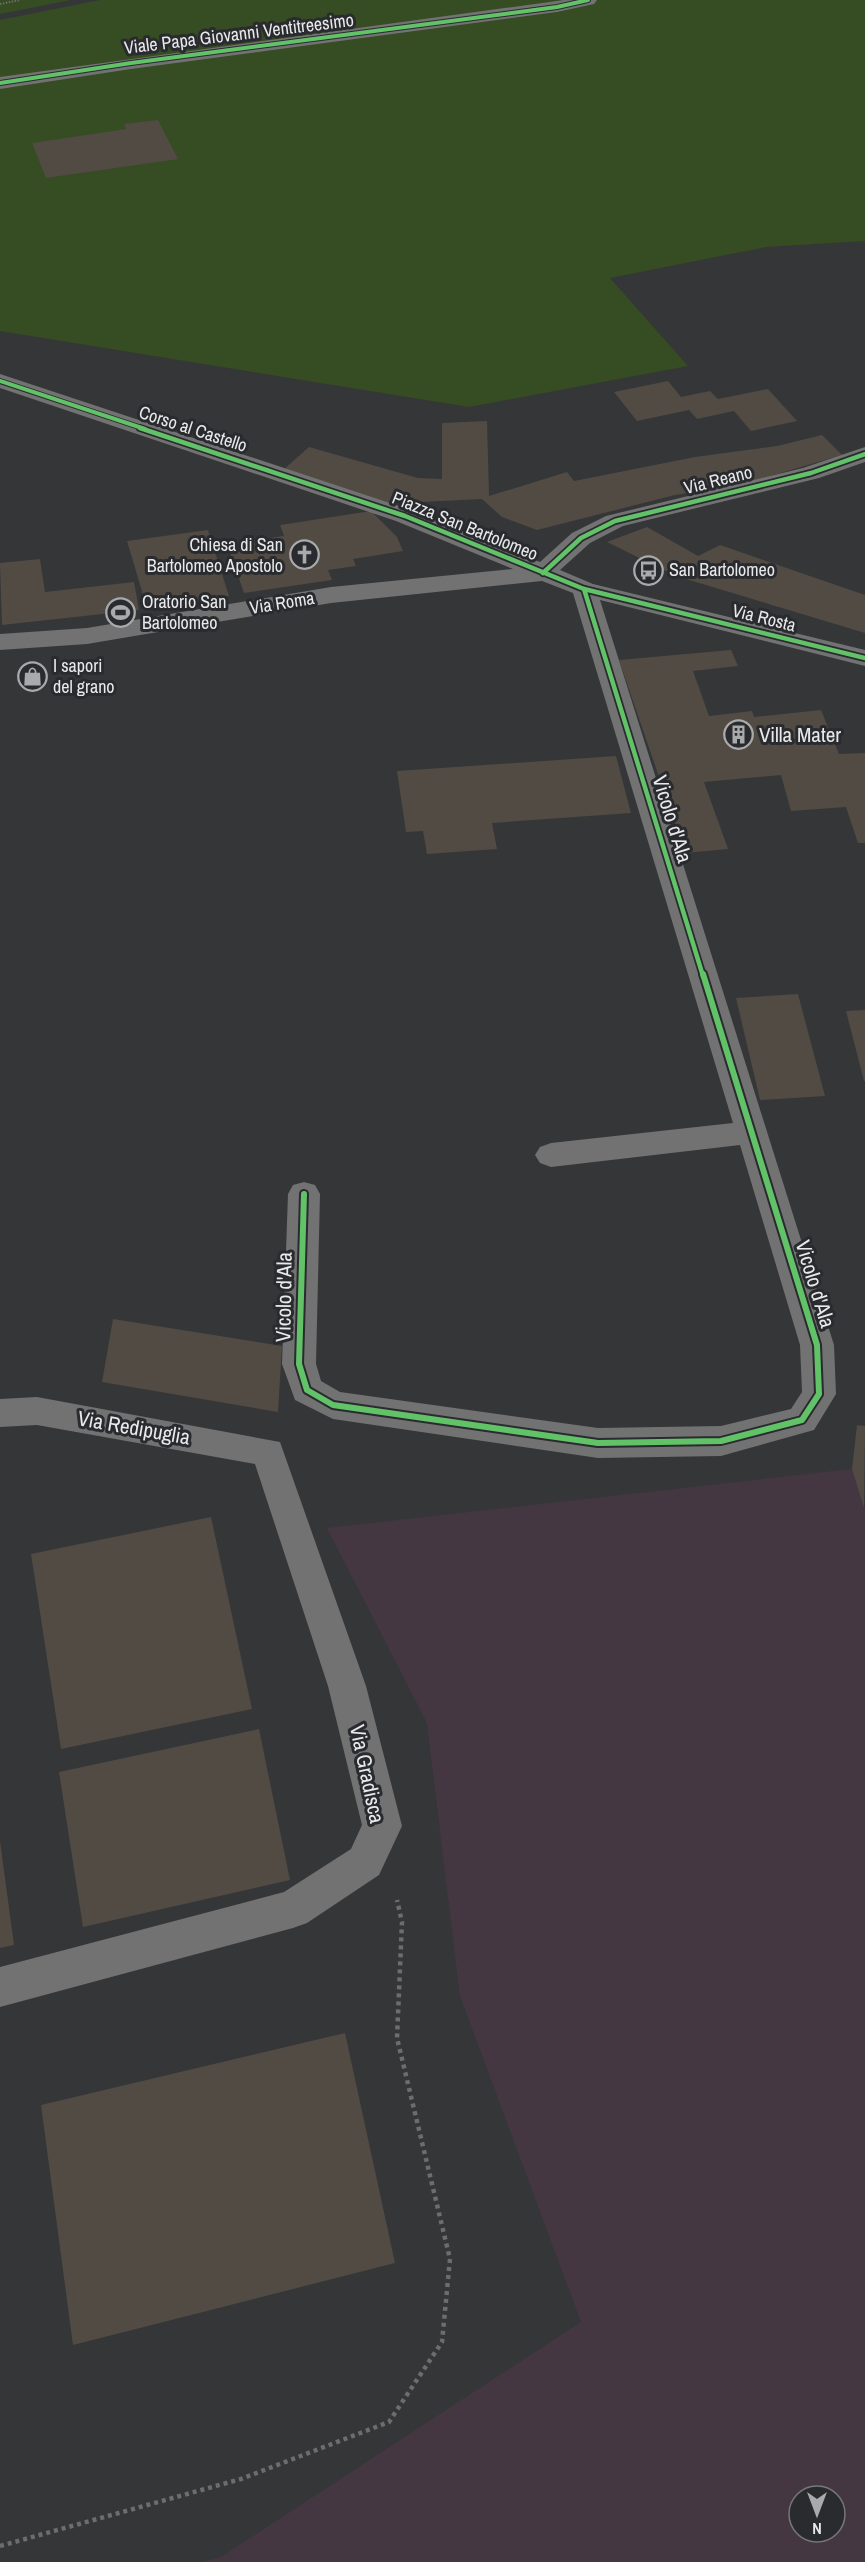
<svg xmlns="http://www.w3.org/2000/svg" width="865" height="2562" font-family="'Archivo Narrow',sans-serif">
  <rect width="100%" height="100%" fill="#353638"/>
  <path fill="#453742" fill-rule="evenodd" d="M852,1469L865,1510V2562H203L221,2557L581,2322L460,1996L427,1723L327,1528ZM799,2496H835V2532H799Z"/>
  <g fill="#364c23">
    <polygon points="0,0 71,0 0,14"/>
    <polygon points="100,0 865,0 865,241 766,247 610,278 688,366 469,407 0,331 0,20"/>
  </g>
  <g fill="#514b44">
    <polygon points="158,120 178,159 46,178 32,143 126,129 124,124"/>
    <polygon points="668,381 681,397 710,391 718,399 768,389 797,421 751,431 734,411 697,419 689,410 637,421 614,392"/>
    <polygon points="487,421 489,496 567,472 574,481 695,457 777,446 822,435 842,455 733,487 675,495 537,530 502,517 482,499 380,504 282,471 309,447 418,478 442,479 442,423"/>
    <polygon points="371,511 397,537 403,551 353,559 356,566 328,570 332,580 244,593 227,544 284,536 280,525"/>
    <polygon points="647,527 698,556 720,545 865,595 865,633 676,576 607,542"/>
    <polygon points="208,530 229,596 147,608 127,541"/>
    <polygon points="40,559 45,592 134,582 139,610 2,625 0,563"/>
    <polygon points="731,650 738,666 693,671 709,716 752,711 754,717 821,710 839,754 865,753 865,843 858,843 846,807 791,811 781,775 704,782 728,849 685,853 619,660"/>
    <polygon points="616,756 631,813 492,823 497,849 427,854 423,831 406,832 397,771"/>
    <polygon points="798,994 825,1096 760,1100 736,998"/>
    <polygon points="865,1010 865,1081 864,1081 846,1011"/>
    <polygon points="113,1319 282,1346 278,1412 102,1382"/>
    <polygon points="857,1425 865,1426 864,1508 852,1469"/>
    <polygon points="211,1517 252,1709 61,1749 31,1554"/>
    <polygon points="259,1729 290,1880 83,1927 59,1772"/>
    <polygon points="0,1841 14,1945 0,1948"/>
    <polygon points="345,2033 395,2263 73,2345 41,2105"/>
  </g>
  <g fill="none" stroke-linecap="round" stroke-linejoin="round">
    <polyline stroke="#6d6d6e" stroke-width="2" stroke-dasharray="1.5 1.5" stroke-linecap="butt" points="0,4 20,0"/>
    <polyline stroke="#6d6d6e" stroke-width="4.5" stroke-dasharray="4 4" stroke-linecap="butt" points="0,2546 241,2479 389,2422 442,2342 450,2259 397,2038 402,1922 397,1900"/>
    <g fill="#727273" fill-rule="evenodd">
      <polygon points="564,0 597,0 594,4 557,12 131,69 0,89 0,77"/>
      <polygon points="0,374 414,511 540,562 572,533 606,516 803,468 865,447 865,462 819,478 623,526 590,543 560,570 593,584 865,650 865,666 600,600 834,1345 836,1394 814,1430 721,1456 598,1458 333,1419 295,1400 282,1364 288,1194 293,1185 304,1182 315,1185 320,1194 316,1364 321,1381 340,1392 598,1428 721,1426 791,1409 802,1392 800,1345 740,1145 551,1167 540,1163 535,1155 540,1147 551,1143 733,1123 573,593 542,581 331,603 87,644 0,650 0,634 87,628 331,587 513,569 396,521 0,388"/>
      <polygon points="37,1397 280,1442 366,1686 402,1826 379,1875 307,1923 293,1928 0,2007 0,1967 284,1892 351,1849 362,1825 328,1686 255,1464 37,1425 0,1427 0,1399"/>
    </g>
    <defs>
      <g id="cycleway-far2">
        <polyline points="0,83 131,63 557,7 588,0"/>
        <polyline points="0,381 145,429"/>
      </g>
      <g id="cycleway-far1">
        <polyline points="140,428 405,516 584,589 865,658"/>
        <polyline points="543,573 581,538 615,521 811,473 865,454"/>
        <polyline points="584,589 703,976"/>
      </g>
      <polyline id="cycleway" points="304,1194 299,1364 307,1390 333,1405 598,1443 721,1441 802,1420 819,1394 817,1345 703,974"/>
    </defs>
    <use href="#cycleway-far2" stroke="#2a2b2f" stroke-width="6"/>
    <use href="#cycleway-far1" stroke="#2a2b2f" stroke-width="8"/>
    <use href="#cycleway" stroke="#2a2b2f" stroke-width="10"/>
    <use href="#cycleway-far2" stroke="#61c268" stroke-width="4"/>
    <use href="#cycleway-far1" stroke="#61c268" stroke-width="4.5"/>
    <use href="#cycleway" stroke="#61c268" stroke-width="6"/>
  </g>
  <defs>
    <symbol id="church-ring" viewBox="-11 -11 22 22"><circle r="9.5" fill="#2a2b2f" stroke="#a9aaac" stroke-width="1.5"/><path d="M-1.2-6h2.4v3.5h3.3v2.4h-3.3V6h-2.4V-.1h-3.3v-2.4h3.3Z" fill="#a9aaac"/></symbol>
    <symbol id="bus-ring" viewBox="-11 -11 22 22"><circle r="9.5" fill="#2a2b2f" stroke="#a9aaac" stroke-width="1.5"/><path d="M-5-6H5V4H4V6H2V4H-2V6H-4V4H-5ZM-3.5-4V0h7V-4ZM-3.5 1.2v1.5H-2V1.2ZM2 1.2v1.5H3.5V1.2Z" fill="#a9aaac"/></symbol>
    <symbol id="stadium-ring" viewBox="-11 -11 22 22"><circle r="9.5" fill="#2a2b2f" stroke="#a9aaac" stroke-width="1.5"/><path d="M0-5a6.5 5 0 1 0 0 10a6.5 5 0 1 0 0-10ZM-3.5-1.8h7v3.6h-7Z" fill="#a9aaac"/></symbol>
    <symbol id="shop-ring" viewBox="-11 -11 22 22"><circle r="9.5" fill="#2a2b2f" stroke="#a9aaac" stroke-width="1.5"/><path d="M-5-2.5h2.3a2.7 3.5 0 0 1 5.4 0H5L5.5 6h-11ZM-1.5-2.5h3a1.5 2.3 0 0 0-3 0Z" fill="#a9aaac"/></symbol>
    <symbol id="building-ring" viewBox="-11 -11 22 22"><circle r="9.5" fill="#2a2b2f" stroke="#a9aaac" stroke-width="1.5"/><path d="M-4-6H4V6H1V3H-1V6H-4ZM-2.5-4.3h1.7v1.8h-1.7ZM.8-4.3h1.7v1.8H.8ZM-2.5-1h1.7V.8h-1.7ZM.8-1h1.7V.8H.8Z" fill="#a9aaac"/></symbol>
  </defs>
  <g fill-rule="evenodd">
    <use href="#church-ring" x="288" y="538" width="33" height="33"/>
    <use href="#bus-ring" x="632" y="554" width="33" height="33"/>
    <use href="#stadium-ring" x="104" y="596" width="33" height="33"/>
    <use href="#shop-ring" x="16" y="660" width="33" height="33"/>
    <use href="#building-ring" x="722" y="718" width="33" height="33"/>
  </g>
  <g text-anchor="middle" stroke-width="6" stroke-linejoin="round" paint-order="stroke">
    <g font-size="18" fill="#e8e9eb" stroke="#2a2b2f">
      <text transform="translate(239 34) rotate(-7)" y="6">Viale Papa Giovanni Ventitreesimo</text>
      <text transform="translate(193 429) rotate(18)" y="6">Corso al Castello</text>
      <text transform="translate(718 480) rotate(-14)" y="6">Via Reano</text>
      <text transform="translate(465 526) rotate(22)" y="6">Piazza San Bartolomeo</text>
      <text transform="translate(282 603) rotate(-9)" y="6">Via Roma</text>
      <text transform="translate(764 618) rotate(14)" y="6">Via Rosta</text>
    </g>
    <g font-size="18" fill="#e8e9eb" stroke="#2a2b2f" text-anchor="start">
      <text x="283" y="551" text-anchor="end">Chiesa di San<tspan x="283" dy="21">Bartolomeo Apostolo</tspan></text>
      <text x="669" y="576">San Bartolomeo</text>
      <text x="142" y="608">Oratorio San<tspan x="142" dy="21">Bartolomeo</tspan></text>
      <text x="53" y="672">I sapori<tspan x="53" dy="21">del grano</tspan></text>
    </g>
    <g font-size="21" fill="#e8e9eb" stroke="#2a2b2f" text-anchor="start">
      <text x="759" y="742">Villa Mater</text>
    </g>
    <g font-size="21" fill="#e8e9eb" stroke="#2a2b2f">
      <text transform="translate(672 819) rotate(73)" y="7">Vicolo d'Ala</text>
      <text transform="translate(815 1284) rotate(73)" y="7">Vicolo d'Ala</text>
      <text transform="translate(284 1297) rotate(-89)" y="7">Vicolo d'Ala</text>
      <text transform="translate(134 1428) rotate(10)" y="7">Via Redipuglia</text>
      <text transform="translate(367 1774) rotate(78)" y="7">Via Gradisca</text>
    </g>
  </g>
  <g transform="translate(817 2514) rotate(180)"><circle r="28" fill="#2a2b2f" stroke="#76777a" stroke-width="1.5"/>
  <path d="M0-4.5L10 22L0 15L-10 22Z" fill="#a9aaac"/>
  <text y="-9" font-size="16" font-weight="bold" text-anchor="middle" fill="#e8e9eb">N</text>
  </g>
</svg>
